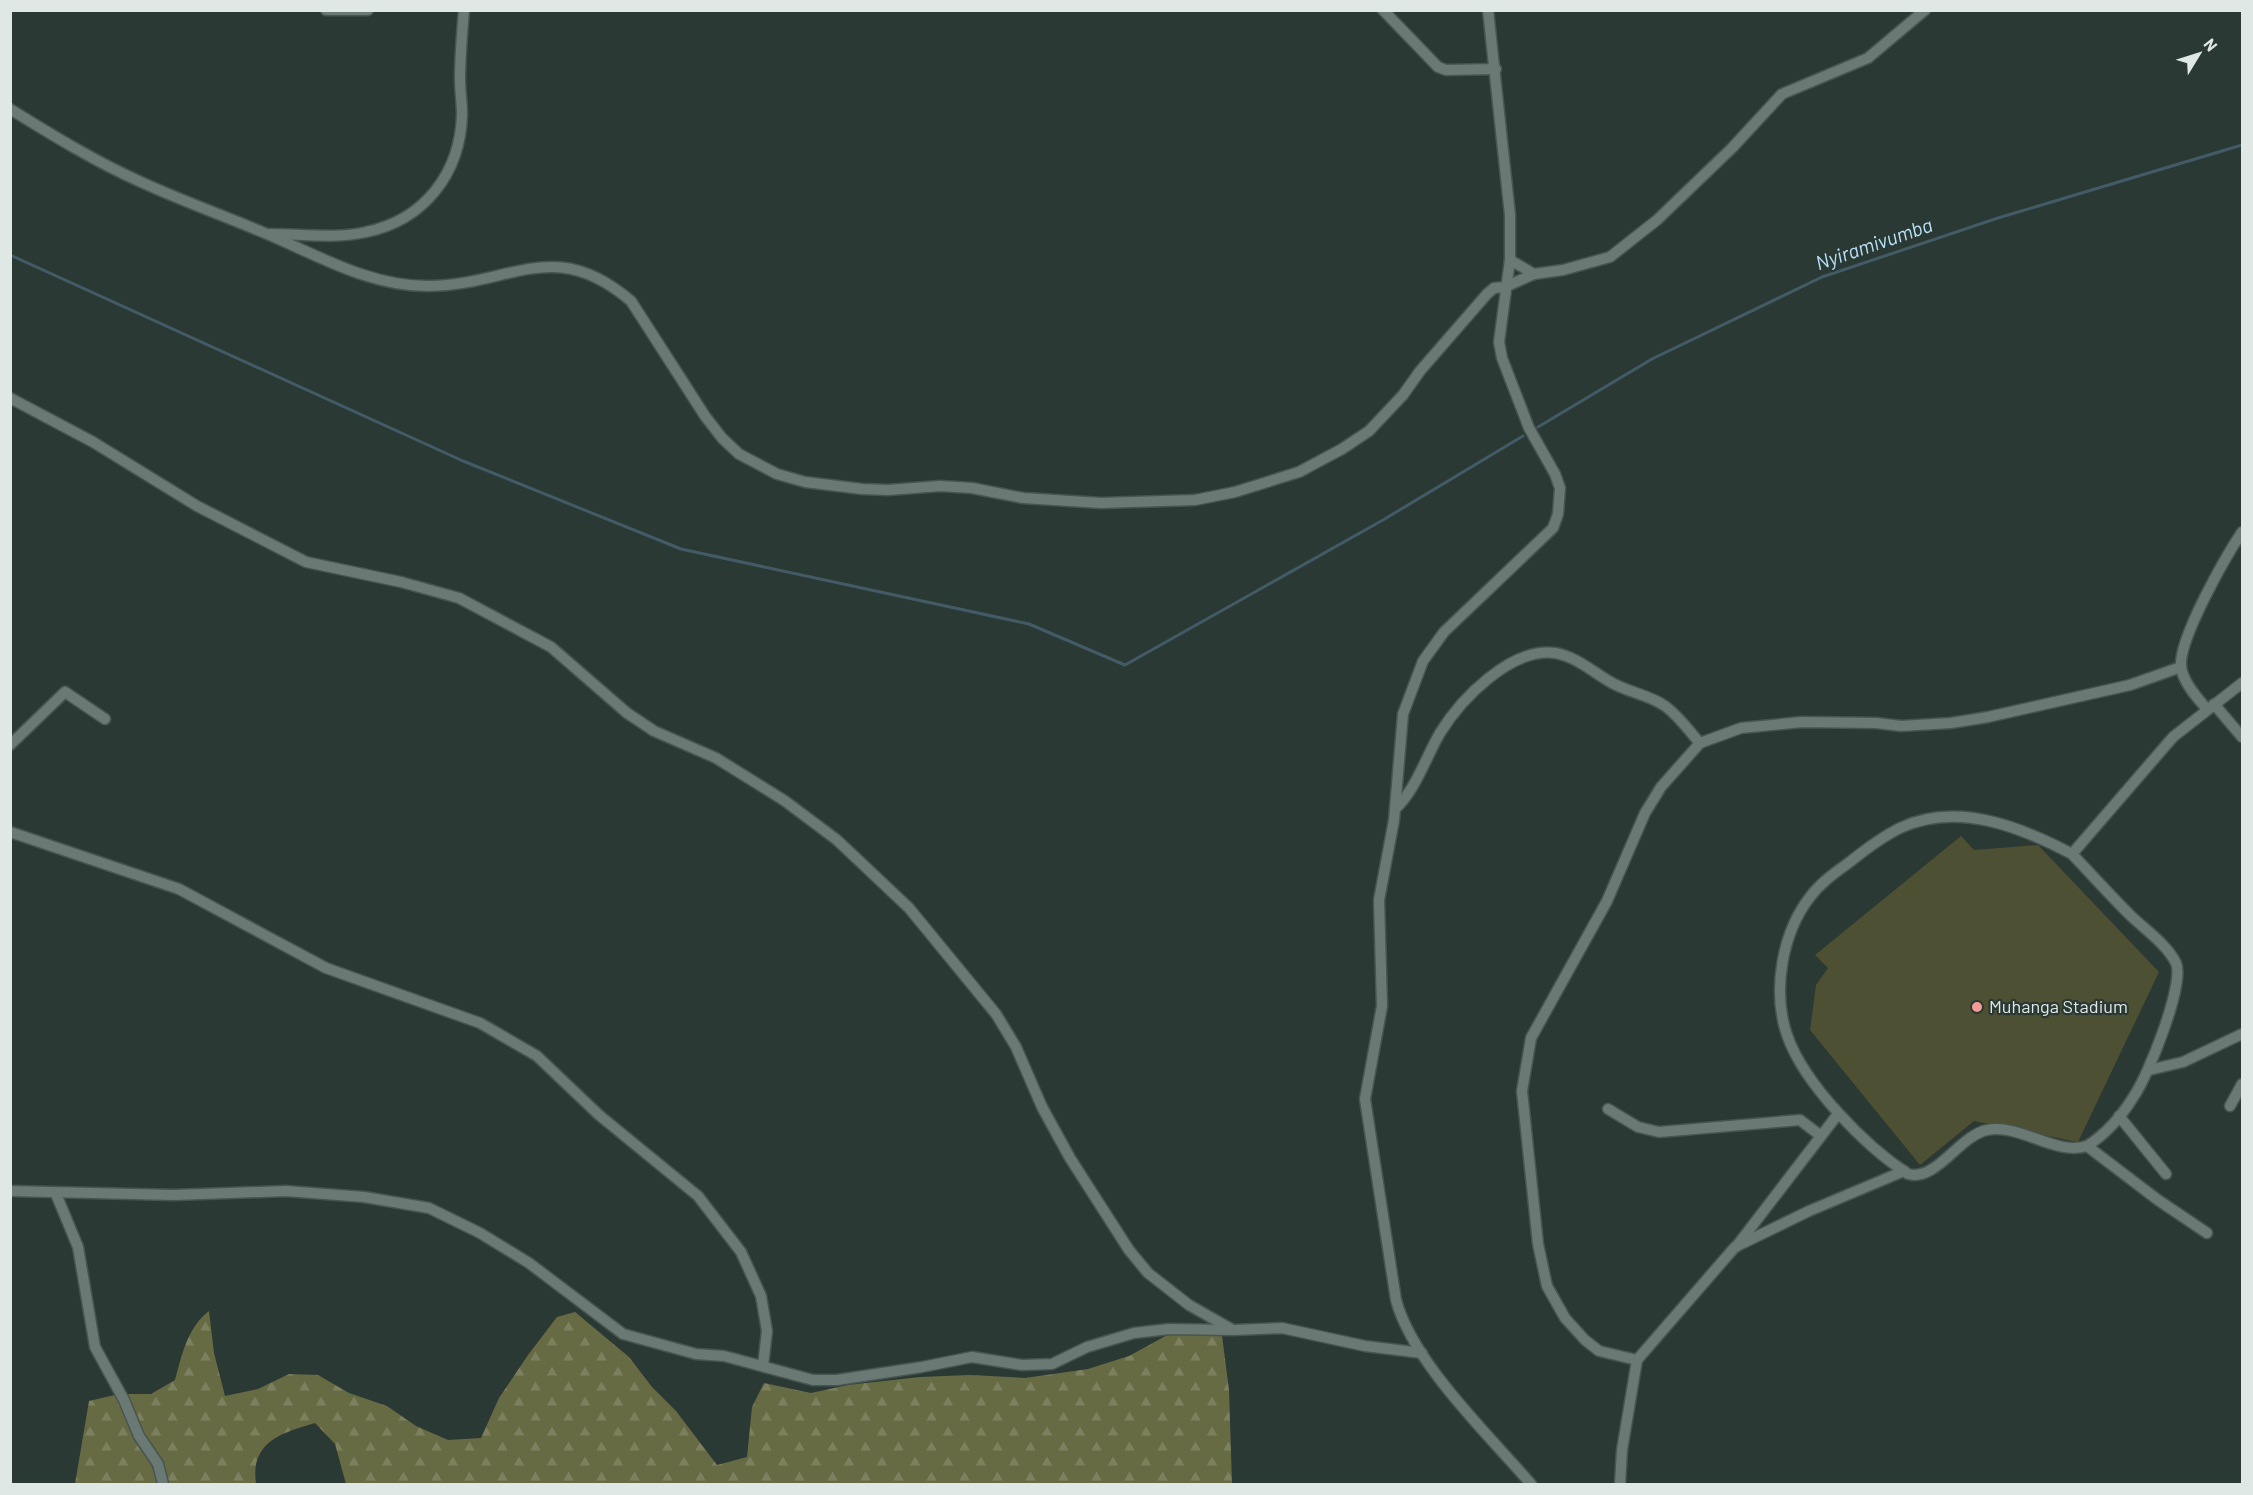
<svg xmlns="http://www.w3.org/2000/svg" width="2253" height="1495" font-family="Barlow,sans-serif">
  <defs>
    <pattern id="forest-firs" width="22" height="20" patternUnits="userSpaceOnUse" patternTransform="scale(1.5)"><rect width="22" height="20" fill="#676b43"/><path d="M5 1l3.5 6h-7zM16 11l3.5 6h-7z" fill="#7c805e"/></pattern>
  </defs>
  <rect width="100%" height="100%" fill="#2b3934"/>
  <path fill="url(#forest-firs)" d="M209,1311L214,1353L225,1396L258,1389L289,1374L318,1375L349,1393L387,1406L416,1426L448,1440L481,1438L499,1398L528,1355L557,1317L575,1312L629,1357L652,1387L676,1411L717,1465L747,1457L752,1407L764,1383L811,1393L848,1385L920,1377L970,1375L1025,1378L1088,1369L1129,1356L1171,1333L1221,1328L1229,1390L1232,1484H346L335,1444L315,1423C281,1433 250,1442 256,1484H75L89,1401L119,1394H151L175,1380C182,1355 187,1328 209,1311Z"/>
  <polygon fill="#4d5032" points="1961,836 1974,850 2038,845 2159,972 2078,1142 1974,1121 1920,1165 1810,1030 1816,985 1828,968 1815,955"/>
  <g fill="none" stroke-linecap="round" stroke-linejoin="round">
    <g stroke="#435b66" stroke-width="3">
      <polyline points="10,255 463,461 681,549 1029,624 1125,665 1383,520 1523,436"/>
      <polyline points="1538,427 1652,359 1822,277 1998,218 2242,145"/>
    </g>
    <defs>
      <g id="street">
        <polyline points="326,10 368,10"/>
        <polyline points="1383,10 1438,67 1446,70 1496,69"/>
        <path d="M1488,10L1510,215V260L1499,342L1502,358L1529,428L1555,474L1560,488L1558,514L1553,528L1444,632L1423,661L1403,714L1394,820L1379,900L1382,1006L1365,1099L1396,1300C1413,1363 1488,1434 1531,1484"/>
        <path d="M10,109C52,135 96,162 141,182C182,201 225,216 267,234C319,256 371,287 429,286C512,285 554,235 631,301L705,416L722,438L739,454L777,474L805,482L862,489L888,490L940,486L972,488L1023,498L1101,503L1195,500L1235,492L1299,472L1342,449L1369,431L1403,395L1420,371L1487,294L1494,288L1505,287L1534,274"/>
        <path d="M270,234C301,234 336,239 366,232C424,220 460,174 462,115C462,103 460,91 460,79C460,56 462,33 464,10"/>
        <polyline points="1510,260 1534,274 1563,270 1610,257 1657,220 1732,148 1782,94 1868,58 1925,10"/>
        <polyline points="10,398 93,442 197,506 306,562 401,582 459,598 551,647 627,713 654,731 716,758 785,801 837,840 909,908 996,1014 1016,1047 1042,1107 1070,1158 1129,1250 1148,1273 1189,1305 1233,1330 1282,1328 1365,1346 1422,1353"/>
        <polyline points="2214,704 2242,737"/>
        <path d="M2207,709C2197,698 2182,681 2181,666C2179,638 2226,556 2242,532"/>
        <polyline points="10,745 65,692 105,719"/>
        <path d="M1396,808C1416,789 1426,757 1440,733C1461,699 1511,647 1555,653C1574,656 1591,670 1607,680C1625,692 1648,694 1665,706C1679,716 1689,731 1700,743"/>
        <polyline points="10,832 179,889 326,968 480,1023 537,1056 599,1115 698,1196 741,1252 761,1296 767,1331 763,1366"/>
        <path d="M2072,854C2021,827 1957,801 1900,828C1882,837 1866,849 1851,861C1836,872 1821,882 1810,897C1782,933 1772,991 1787,1035C1804,1084 1865,1146 1908,1174C1936,1182 1959,1136 1987,1130C2020,1123 2055,1156 2087,1146C2106,1134 2123,1114 2134,1096C2148,1076 2185,984 2176,963C2166,943 2144,929 2129,914C2109,894 2091,874 2072,854L2173,737L2242,683"/>
        <polyline points="2149,1070 2183,1062 2242,1034"/>
        <polyline points="2230,1106 2242,1084"/>
        <polyline points="1608,1109 1638,1127 1659,1132 1800,1120 1821,1136"/>
        <polyline points="2119,1116 2166,1174"/>
        <polyline points="2087,1146 2158,1200 2207,1233"/>
        <polyline points="10,1191 174,1195 286,1191 364,1197 429,1208 480,1233 529,1263 623,1334 696,1354 724,1356 813,1380 837,1380 922,1367 972,1357 1022,1365 1052,1364 1087,1347 1134,1333 1169,1329 1230,1330"/>
        <polyline points="56,1194 78,1247 95,1347 124,1400 139,1436 158,1464 163,1484"/>
        <polyline points="1736,1247 1838,1114"/>
        <polyline points="1637,1360 1599,1351 1585,1340 1565,1318 1547,1286 1538,1244 1522,1091 1531,1038 1607,901 1645,813 1661,787 1700,743 1741,728 1802,722 1876,723 1901,726 1951,723 1988,717 2130,685 2181,667"/>
        <polyline points="1620,1484 1622,1450 1637,1360 1735,1247 1809,1211 1904,1171"/>
      </g>
    </defs>
    <use href="#street" stroke="#485450" stroke-width="13"/>
    <use href="#street" stroke="#6a7974" stroke-width="10"/>
  </g>
  <circle fill="#f59b97" stroke="#2b3934" stroke-width="2" cx="1977" cy="1007" r="6"/>
  <g text-anchor="middle" stroke-width="4.5" stroke-linejoin="round" paint-order="stroke">
    <g font-size="18" fill="#e0e8e5" stroke="#2b3934" text-anchor="start">
      <text x="1989" y="1013">Muhanga Stadium</text>
    </g>
    <g font-size="20" font-style="italic" fill="#b8e1f9" stroke="#2b3934">
      <text transform="translate(1874 244) rotate(-19)" y="7">Nyiramivumba</text>
    </g>
  </g>
  <rect width="2253" height="1495" fill="none" stroke="#e0e8e5" stroke-width="24"/>
  <g transform="translate(2199 54) rotate(52)" stroke="#2b3934" stroke-width="4.5" paint-order="stroke">
  <path d="M0-4.5L10 22L0 15L-10 22Z" fill="#e0e8e5"/>
  <text y="-9" font-size="16" font-weight="bold" text-anchor="middle" fill="#e0e8e5">N</text>
  </g>
</svg>
